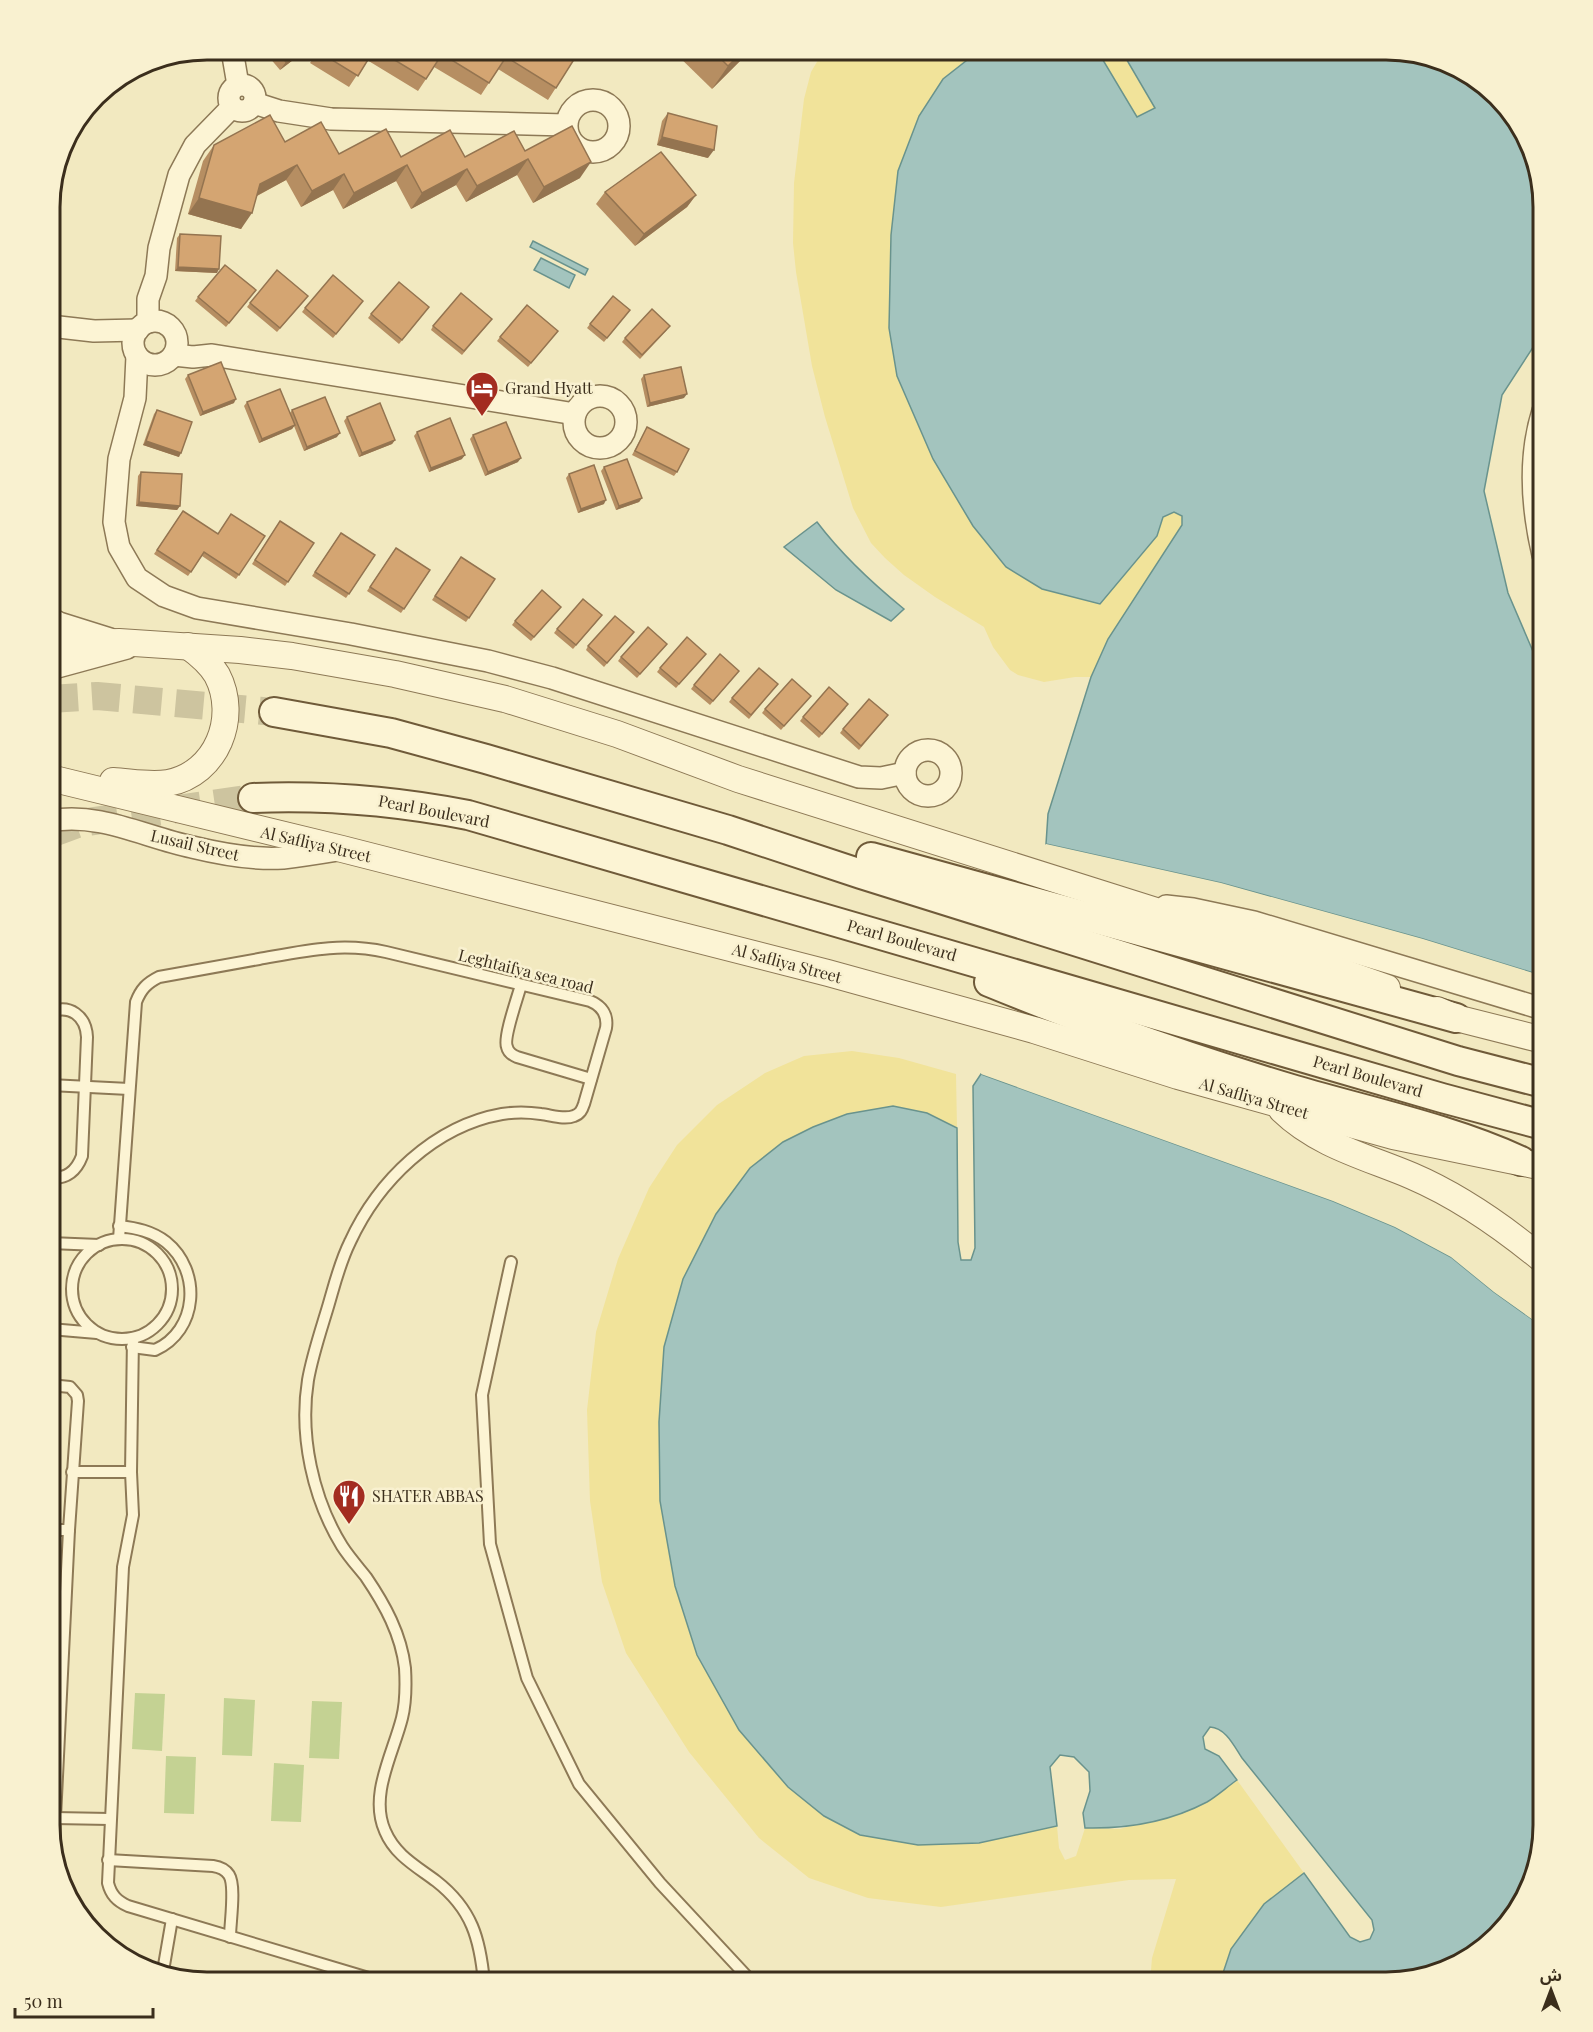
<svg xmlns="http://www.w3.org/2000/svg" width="1593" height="2032" font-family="'Playfair Display','Noto Sans Arabic',serif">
  <rect width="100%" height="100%" fill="#f2e9c0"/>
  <g fill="#c4d293">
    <polygon points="135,1693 165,1694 162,1751 132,1749"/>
    <polygon points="224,1698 255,1700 252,1756 222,1755"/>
    <polygon points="312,1701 342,1702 339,1759 309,1758"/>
    <polygon points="166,1756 196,1757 194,1814 164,1813"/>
    <polygon points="274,1763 304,1765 301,1822 271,1821"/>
  </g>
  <g fill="#f1e39a">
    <polygon points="824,50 980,50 943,79 891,235 889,328 897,376 933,459 973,526 1006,567 1157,536 1163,517 1175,512 1182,516 1182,525 1108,639 1091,677 1075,677 1044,682 1018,675 1010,670 993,647 984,627 935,597 904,575 885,558 871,543 853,508 825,417 812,366 796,272 793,243 794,183 804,99 811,72"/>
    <polygon points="1097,50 1121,50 1155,108 1137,117"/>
    <polygon points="852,1051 899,1058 956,1074 957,1128 927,1113 847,1114 814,1127 783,1142 716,1214 683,1279 664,1347 659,1422 660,1501 675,1586 697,1655 739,1730 788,1787 824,1816 979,1843 1057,1826 1059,1848 1065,1860 1076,1856 1085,1828 1120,1829 1207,1802 1237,1780 1304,1873 1264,1904 1231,1949 1220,1982 1150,1982 1152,1958 1176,1879 1129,1880 941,1907 868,1898 809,1878 759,1838 689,1752 626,1653 602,1582 590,1501 587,1410 596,1332 618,1259 649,1188 677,1145 717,1105 765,1073 804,1056"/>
  </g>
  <g fill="#a3c4be" stroke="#69938d" stroke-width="1.5">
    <polygon points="980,50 1097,50 1137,117 1155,108 1121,50 1396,50 1465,71 1517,120 1543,207 1543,332 1502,395 1484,491 1508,593 1538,663 1543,669 1543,976 1423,939 1221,883 1046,844 1048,814 1091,677 1108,639 1182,525 1182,516 1174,512 1163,517 1157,536 1100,604 1042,589 1006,567 973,526 933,459 897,376 889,328 891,235 898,171 919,116 943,79"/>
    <polygon points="533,241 588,269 585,275 530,247"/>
    <polygon points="541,258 575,275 569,288 534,270"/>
    <path d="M817,522C842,555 872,583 904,609L891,621L836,590L784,547Z"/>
    <path d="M981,1074L1333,1201L1395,1227L1451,1257L1494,1292L1543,1327V1825L1523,1903L1473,1956L1386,1982H1220L1231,1949L1264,1904L1304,1873L1350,1937L1360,1942L1370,1939L1374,1930L1372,1920L1242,1758C1234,1746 1226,1728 1210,1727L1203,1737L1205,1749L1219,1756L1237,1780C1227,1787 1217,1796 1207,1802C1169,1822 1127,1829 1085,1828L1083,1813L1090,1791L1089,1772L1074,1757L1060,1755L1050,1767L1057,1826L979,1843L918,1845L860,1835L824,1816L788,1787L739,1730L697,1655L675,1586L660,1501L659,1422L664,1347L683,1279L716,1214L750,1168L783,1142L813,1127L847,1114L893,1106L927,1113L957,1128L958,1242L961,1260H971L975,1248L973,1086Z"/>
  </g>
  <g fill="#f2e9c0">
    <polygon points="1046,844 1221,883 1423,939 1543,976 1543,979 1422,942 1220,886 1045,847"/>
    <polygon points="982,1071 1334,1198 1396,1224 1453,1255 1496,1290 1543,1324 1543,1327 1494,1292 1451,1257 1395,1227 1333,1201 981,1074"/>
  </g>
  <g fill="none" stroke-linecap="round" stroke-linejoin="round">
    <g stroke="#cdc49f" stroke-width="28" stroke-dasharray="28 14" stroke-linecap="butt">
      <polyline points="50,699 97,696 274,712"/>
      <polyline points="50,834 80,823 253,798"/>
    </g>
    <defs>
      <g id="service">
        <path d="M521,985C518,996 503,1038 507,1047C508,1052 512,1055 517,1057L591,1079"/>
        <polyline points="50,1085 129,1089"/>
        <path d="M50,1178C66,1179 76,1172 82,1156L87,1037C86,1016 70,1004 50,1012"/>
        <path d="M119,1226C136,1228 152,1231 166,1242C202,1271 198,1331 155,1350L132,1347"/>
        <path d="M119,1239L136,1002C141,989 147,983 159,977C193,971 226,965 259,959C304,951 341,942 386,952L590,1001C602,1006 608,1015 606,1028L584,1104C582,1110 580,1114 574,1116C564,1120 551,1115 541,1114C528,1112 514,1112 502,1114C434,1126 378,1181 350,1242C339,1264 334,1287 327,1310C320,1333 312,1357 308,1380C299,1436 313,1499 342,1546C349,1557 358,1567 366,1577C385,1605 401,1634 405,1668C406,1685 406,1702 402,1718C393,1754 369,1795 385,1831C395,1855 416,1866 436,1881C472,1909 480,1939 484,1982"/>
        <circle cx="122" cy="1289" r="50"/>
        <polyline points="50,1243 99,1245"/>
        <polyline points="511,1262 482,1395 490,1544 527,1678 579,1784 660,1883 752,1982"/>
        <polyline points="50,1329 97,1333"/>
        <path d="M133,1338L131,1472L133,1515L123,1567L108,1883C111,1895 117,1901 128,1906L382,1982"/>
        <polyline points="50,1385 70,1387 77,1395 78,1401 69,1530 54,1838"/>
        <polyline points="72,1472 131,1472"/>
        <polyline points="50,1530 69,1530"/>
        <polyline points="50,1666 62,1667"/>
        <polyline points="54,1818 110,1819"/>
        <path d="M108,1860L213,1866C220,1867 225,1869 229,1875C236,1886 230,1923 230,1937"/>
        <polyline points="163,1971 172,1919"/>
      </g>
      <g id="minor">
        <polyline points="232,50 238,85"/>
        <circle cx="242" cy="98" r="13"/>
        <circle cx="593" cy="126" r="26"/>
        <polyline points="254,103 279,111 331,119 566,125"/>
        <circle cx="155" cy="343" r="22"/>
        <polyline points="148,322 148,299 156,276 159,248 179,175 195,145 232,107"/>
        <polyline points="50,326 94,331 138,330"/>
        <polyline points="174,355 193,357 212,355 575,414"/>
        <polyline points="137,356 135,398 119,459 114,522 119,547 137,578 164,596 197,608 351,634 488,661 552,678 859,777 881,778 905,773"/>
        <circle cx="600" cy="422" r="26"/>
        <path d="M1543,555C1532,508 1528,458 1543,411"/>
        <polyline points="50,618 59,623 110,639"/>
        <polyline points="50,669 127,648"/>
        <circle cx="928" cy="773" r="23"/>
        <path d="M50,821C100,812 144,837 192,847C221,854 254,860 283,858C301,856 320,853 338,850"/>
        <polyline points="1166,906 1193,909 1254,922 1543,1009"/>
      </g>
      <g id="tertiary">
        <polyline points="50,644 119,642 240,650 292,656 395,674 505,699 617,734 738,779 1286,952 1387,988"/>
        <polyline points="50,778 342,849 828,973 1034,1030 1178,1076 1393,1136 1543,1167"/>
        <path d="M113,781C131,782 150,786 168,783C217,774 239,717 217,675C210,663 199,654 188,646"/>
        <polyline points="1437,1010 1456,1018 1543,1040"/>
        <path d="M1282,1110C1318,1145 1367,1157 1412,1176C1461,1197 1503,1227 1543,1260"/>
      </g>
      <g id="secondary">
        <polyline points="274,712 391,733 486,759 728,830 861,874 1458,1061 1543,1083"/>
        <path d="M253,798C326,795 396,801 468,815L1442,1098L1543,1125"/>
        <polyline points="871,857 1456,1018"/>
        <path d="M989,982C1089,1023 1191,1059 1295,1090C1370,1112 1449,1128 1521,1161"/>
      </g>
    </defs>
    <use href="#service" stroke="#8d7956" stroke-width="14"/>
    <use href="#minor" stroke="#8d7956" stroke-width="24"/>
    <use href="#tertiary" stroke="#8d7956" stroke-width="28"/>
    <use href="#secondary" stroke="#6f5a39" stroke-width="32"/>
    <use href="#service" stroke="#fcf4d4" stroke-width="10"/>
    <use href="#minor" stroke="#fcf4d4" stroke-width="21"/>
    <use href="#tertiary" stroke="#fcf4d4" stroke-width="26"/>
    <use href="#secondary" stroke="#fcf4d4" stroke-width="28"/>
  </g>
  <g fill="#b68e62">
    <polygon points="263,50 306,50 280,70"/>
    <polygon points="319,50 580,50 548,100 498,69 481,95 434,67 418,91 367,60 349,87 310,63"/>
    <polygon points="672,50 751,50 712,89"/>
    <polygon points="668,113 708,158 657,145 662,121"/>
    <polygon points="285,142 339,154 401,157 465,157 525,151 580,178 533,203 517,175 466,202 456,185 411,209 396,181 343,209 333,190 301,207 286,180 257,196 241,229 188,214 203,161 214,145"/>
    <polygon points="605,192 696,195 687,207 635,246 596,204"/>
    <polygon points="180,234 217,273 175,271 177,238"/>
    <polygon points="256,290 226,327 195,301 198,297"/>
    <polygon points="305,300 277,332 247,307 250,303"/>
    <polygon points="363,301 333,338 302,312 305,308"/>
    <polygon points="429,307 399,344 368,318 371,314"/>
    <polygon points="627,314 604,342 587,328 590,324"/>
    <polygon points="489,323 462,355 431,330 433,326"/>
    <polygon points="667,330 640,359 622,342 625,338"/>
    <polygon points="558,331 528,367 497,341 500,337"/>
    <polygon points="188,375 234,403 200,416 185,379"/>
    <polygon points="644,375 684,398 647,407 641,379"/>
    <polygon points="247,402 290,413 292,410 337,437 304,451 294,426 292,429 259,443 244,406"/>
    <polygon points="157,410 179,457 143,445 154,414"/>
    <polygon points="347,417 395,440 392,444 359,457 344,421"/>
    <polygon points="647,427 677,472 674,476 632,455"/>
    <polygon points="417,432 462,459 429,472 414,436"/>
    <polygon points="473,435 518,462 485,476 470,439"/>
    <polygon points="604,467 642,498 639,502 616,510 601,471"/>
    <polygon points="141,472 180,506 177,510 136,506 138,476"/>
    <polygon points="569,474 604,504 578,513 566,478"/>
    <polygon points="183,511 218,534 265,536 236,579 202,556 188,576 154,554"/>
    <polygon points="280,521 314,543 285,586 252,564"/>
    <polygon points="341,533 375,555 346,598 312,576"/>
    <polygon points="396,548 430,570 401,613 367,591"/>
    <polygon points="461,557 495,579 466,622 432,600"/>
    <polygon points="561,607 531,641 512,625 515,621"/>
    <polygon points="599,619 573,649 554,633 557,629"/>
    <polygon points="634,632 604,667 586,650 588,646"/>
    <polygon points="667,644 637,678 618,661 621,657"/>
    <polygon points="706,654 676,688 657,672 660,668"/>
    <polygon points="739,671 710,705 691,689 694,685"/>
    <polygon points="778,684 749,719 729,702 732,698"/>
    <polygon points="811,696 781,730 762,713 765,709"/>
    <polygon points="846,708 819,738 800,721 803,717"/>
    <polygon points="885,719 859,750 840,733 843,729"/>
  </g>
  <g fill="#947450">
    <polygon points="301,50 306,50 280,70 286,62"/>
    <polygon points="744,50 751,50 712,89 728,66"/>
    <polygon points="662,137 714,150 708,158 657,145"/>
    <polygon points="528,159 517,175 466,202 477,186"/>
    <polygon points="591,162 580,178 533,203 544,187"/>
    <polygon points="297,165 286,180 249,200 260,184"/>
    <polygon points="407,165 396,181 343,209 354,193"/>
    <polygon points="467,169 456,185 411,209 422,193"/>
    <polygon points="344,174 333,190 301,207 312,191"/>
    <polygon points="696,195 687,207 635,246 644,234"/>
    <polygon points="199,198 252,213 241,229 188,214"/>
    <polygon points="178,267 219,269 217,273 175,271"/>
    <polygon points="687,394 684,398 647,407 650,403"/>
    <polygon points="236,399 234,403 200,416 203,412"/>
    <polygon points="295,425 292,429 259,443 262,439"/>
    <polygon points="340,433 337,437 304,451 307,447"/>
    <polygon points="395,440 392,444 359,457 362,453"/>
    <polygon points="146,441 181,453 179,457 143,445"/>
    <polygon points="465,455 462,459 429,472 431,468"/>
    <polygon points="521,458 518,462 485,476 488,472"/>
    <polygon points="642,498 639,502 616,510 619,506"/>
    <polygon points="606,500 604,504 578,513 581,509"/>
    <polygon points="139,502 180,506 177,510 136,506"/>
  </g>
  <g fill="#d4a572" stroke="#947450" stroke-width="1.5">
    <polygon points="275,50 301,50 286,62"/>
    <polygon points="320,50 374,50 358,76 319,52"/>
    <polygon points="378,50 512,50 514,51 515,50 580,50 556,88 506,57 489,83 442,54 426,79"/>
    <polygon points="712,50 744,50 728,66"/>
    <polygon points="668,113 717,126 714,150 662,137"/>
    <polygon points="270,115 285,142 321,122 339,154 386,129 401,157 450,130 465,157 514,131 525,151 572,126 591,162 544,187 528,159 477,186 467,169 422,193 407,165 354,193 344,174 312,191 297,165 260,184 252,213 199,198 214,145"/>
    <polygon points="661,152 696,195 644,234 605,192"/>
    <polygon points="180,234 221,236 219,269 178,267"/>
    <polygon points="225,265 256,290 229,323 198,297"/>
    <polygon points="277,270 308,296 280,328 250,303"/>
    <polygon points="333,275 363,301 336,334 305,308"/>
    <polygon points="399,282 429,307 402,340 371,314"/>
    <polygon points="461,293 492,319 464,351 433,326"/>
    <polygon points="613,296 630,310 607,338 590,324"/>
    <polygon points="527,305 558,331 531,363 500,337"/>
    <polygon points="652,309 670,326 642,355 625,338"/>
    <polygon points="221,362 236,399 203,412 188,375"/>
    <polygon points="681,367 687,394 650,403 644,375"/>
    <polygon points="280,389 295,425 262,439 247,402"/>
    <polygon points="325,397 340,433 307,447 292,410"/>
    <polygon points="380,403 395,440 362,453 347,417"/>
    <polygon points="157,410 192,422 181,453 146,441"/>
    <polygon points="450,418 465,455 431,468 417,432"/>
    <polygon points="506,422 521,458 488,472 473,435"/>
    <polygon points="647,427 689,449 677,472 635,451"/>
    <polygon points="627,459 642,498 619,506 604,467"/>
    <polygon points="594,465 606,500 581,509 569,474"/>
    <polygon points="141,472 182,474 180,506 139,502"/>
    <polygon points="183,511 218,534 231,514 265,536 239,575 204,552 191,572 157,550"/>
    <polygon points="280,521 314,543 288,582 255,560"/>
    <polygon points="341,533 375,555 349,594 315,572"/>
    <polygon points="396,548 430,570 404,609 370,587"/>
    <polygon points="461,557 495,579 469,618 435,596"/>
    <polygon points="542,590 561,607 534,637 515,621"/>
    <polygon points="583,599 602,615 576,645 557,629"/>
    <polygon points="615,616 634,632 607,663 588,646"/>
    <polygon points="648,627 667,644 640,674 621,657"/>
    <polygon points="687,637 706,654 679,684 660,668"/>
    <polygon points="720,654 739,671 713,701 694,685"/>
    <polygon points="759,668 778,684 751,715 732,698"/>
    <polygon points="792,679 811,696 784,726 765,709"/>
    <polygon points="829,687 848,704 822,734 803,717"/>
    <polygon points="869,699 888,715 861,746 843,729"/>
  </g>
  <defs>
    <symbol id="hotel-pin" viewBox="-11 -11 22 30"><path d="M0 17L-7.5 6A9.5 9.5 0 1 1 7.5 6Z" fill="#a32c20" stroke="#f9f1d0"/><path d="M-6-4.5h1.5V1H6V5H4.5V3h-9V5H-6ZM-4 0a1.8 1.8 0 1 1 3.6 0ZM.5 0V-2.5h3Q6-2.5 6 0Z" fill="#fff"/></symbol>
    <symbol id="restaurant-pin" viewBox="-11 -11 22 30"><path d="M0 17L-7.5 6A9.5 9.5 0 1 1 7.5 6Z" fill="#a32c20" stroke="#f9f1d0"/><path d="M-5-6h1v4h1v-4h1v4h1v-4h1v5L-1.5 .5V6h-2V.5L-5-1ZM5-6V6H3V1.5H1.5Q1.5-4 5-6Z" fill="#fff"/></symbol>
  </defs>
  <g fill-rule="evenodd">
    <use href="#hotel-pin" x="463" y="369" width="38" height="52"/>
    <use href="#restaurant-pin" x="330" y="1477" width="38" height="52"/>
  </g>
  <g text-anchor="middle" stroke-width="5" stroke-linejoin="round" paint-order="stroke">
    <g font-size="16" fill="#3b2e1c" stroke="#f9f1d0" text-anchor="start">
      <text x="505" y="394">Grand Hyatt</text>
      <text x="372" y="1502">SHATER ABBAS</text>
    </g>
    <g font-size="16" fill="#3b2e1c" stroke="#f9f1d0">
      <text transform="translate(434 811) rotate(11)" y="6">Pearl Boulevard</text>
      <text transform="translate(316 844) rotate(13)" y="6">Al Safliya Street</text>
      <text transform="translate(195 845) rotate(13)" y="6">Lusail Street</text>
      <text transform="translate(902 940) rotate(16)" y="6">Pearl Boulevard</text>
      <text transform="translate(787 963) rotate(15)" y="6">Al Safliya Street</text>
      <text transform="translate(526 971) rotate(14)" y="6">Leghtaifya sea road</text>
      <text transform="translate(1368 1076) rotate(16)" y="6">Pearl Boulevard</text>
      <text transform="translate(1254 1098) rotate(16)" y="6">Al Safliya Street</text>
    </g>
  </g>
  <path d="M0 0H1593V2032H0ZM207 60H1386A147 147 0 0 1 1533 207V1825A147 147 0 0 1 1386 1972H207A147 147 0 0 1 60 1825V207A147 147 0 0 1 207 60Z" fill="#f9f1d0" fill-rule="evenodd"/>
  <path fill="none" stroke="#3b2e1c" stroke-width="3" d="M207 60H1386A147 147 0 0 1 1533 207V1825A147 147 0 0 1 1386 1972H207A147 147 0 0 1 60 1825V207A147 147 0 0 1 207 60Z"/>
  <g transform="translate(1551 1990)" stroke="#f9f1d0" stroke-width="4.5" paint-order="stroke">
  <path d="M0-4.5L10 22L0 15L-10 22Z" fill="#3b2e1c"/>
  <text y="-9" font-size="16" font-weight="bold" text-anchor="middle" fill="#3b2e1c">ش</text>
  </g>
  <path d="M15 2008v9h138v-9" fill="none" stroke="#3b2e1c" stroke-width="3"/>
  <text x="24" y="2008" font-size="18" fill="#3b2e1c" stroke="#f9f1d0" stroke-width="4.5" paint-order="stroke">50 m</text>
</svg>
